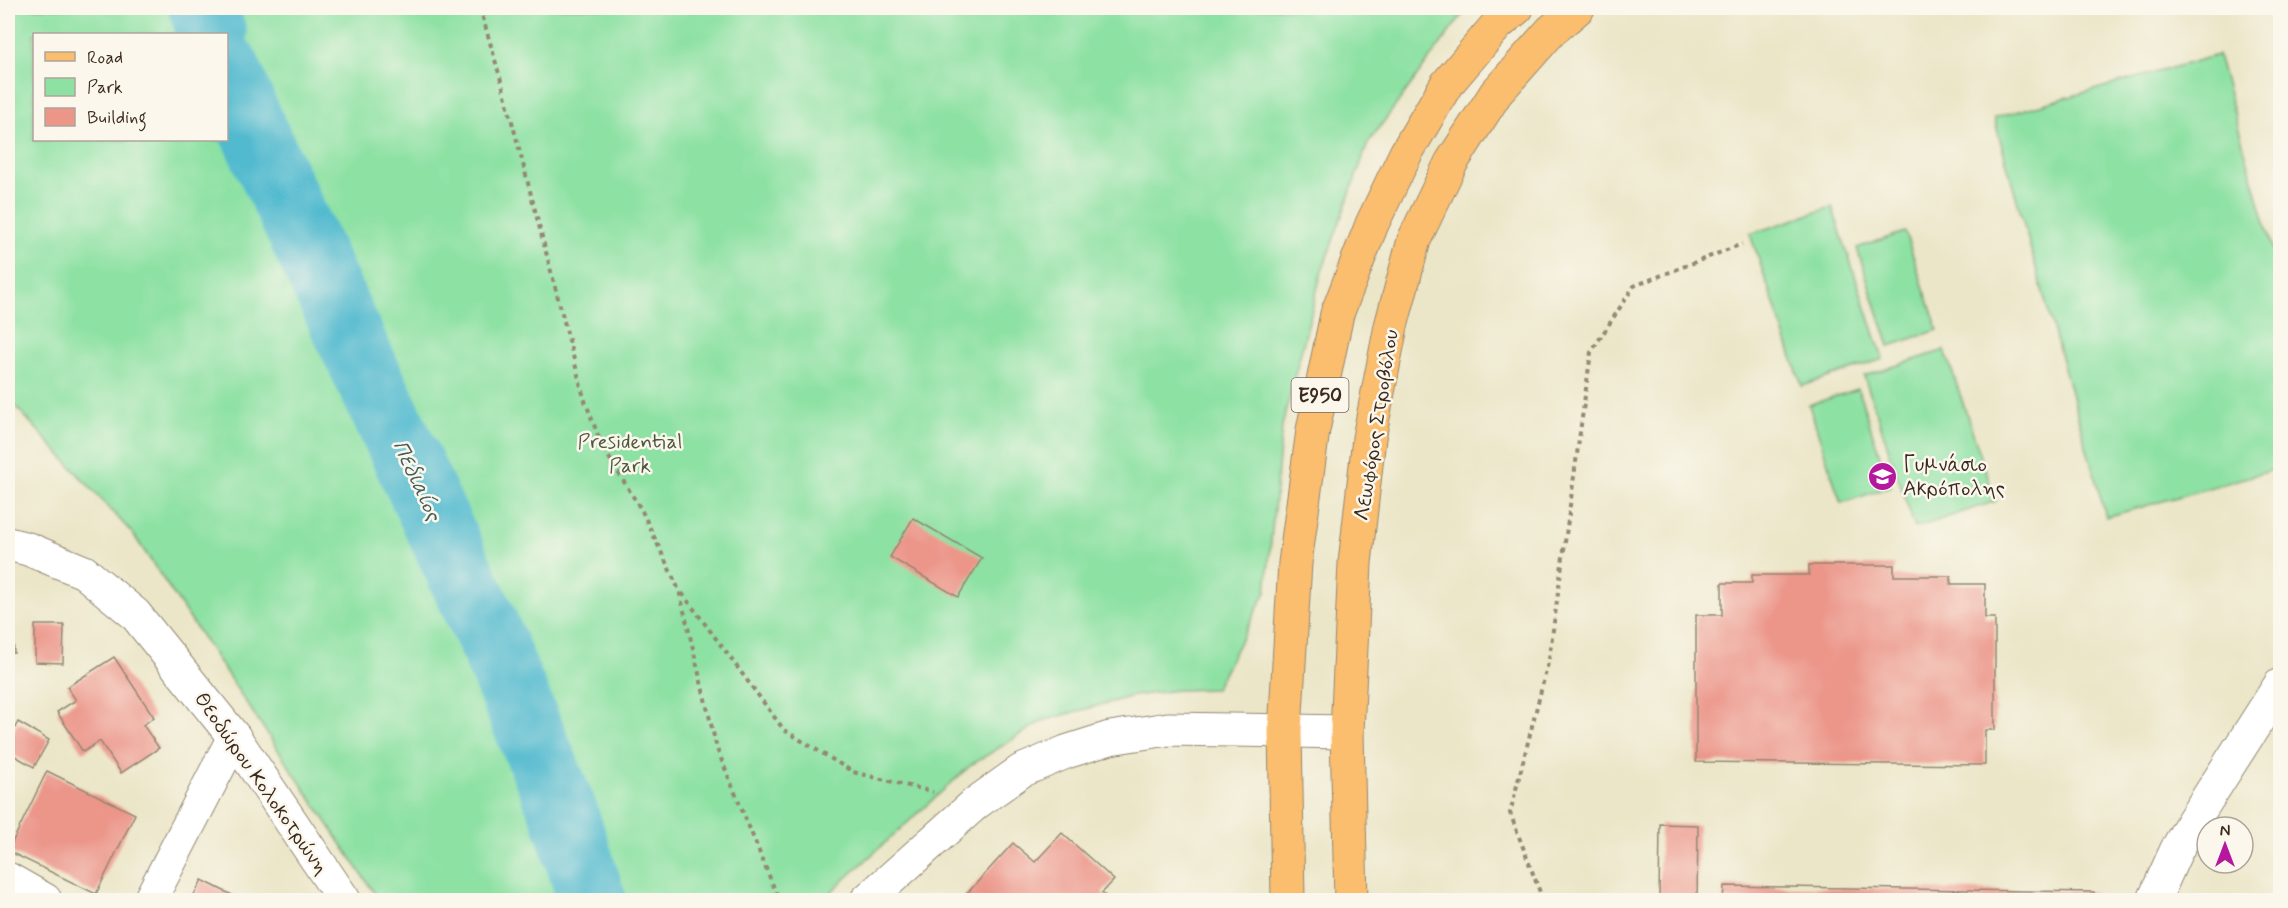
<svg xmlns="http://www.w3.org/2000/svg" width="2288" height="908" font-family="Mynerve,sans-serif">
  <rect width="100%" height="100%" fill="#fbf7ec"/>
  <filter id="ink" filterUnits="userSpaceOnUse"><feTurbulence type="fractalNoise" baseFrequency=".0167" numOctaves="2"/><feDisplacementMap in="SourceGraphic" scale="12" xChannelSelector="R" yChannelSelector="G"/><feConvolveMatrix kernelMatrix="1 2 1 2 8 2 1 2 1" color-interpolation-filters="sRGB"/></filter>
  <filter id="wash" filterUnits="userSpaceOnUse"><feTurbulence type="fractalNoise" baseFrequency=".008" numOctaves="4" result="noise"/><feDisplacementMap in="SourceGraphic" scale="24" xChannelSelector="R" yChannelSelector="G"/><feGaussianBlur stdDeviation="1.35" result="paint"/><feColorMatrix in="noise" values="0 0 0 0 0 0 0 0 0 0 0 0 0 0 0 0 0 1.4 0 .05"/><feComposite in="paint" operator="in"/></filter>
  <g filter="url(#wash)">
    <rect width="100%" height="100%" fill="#ebe6c8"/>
    <g fill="#8ce1a3" stroke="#648660" stroke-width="1.5" fill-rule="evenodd">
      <path d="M8,8H1467L1368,143L1321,274L1282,426L1266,592L1215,689L1176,690L1133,696L1042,721L971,765L822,900H379L133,534L8,398ZM34,34H226V140H34Z"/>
      <polygon points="2218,55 2280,276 2280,468 2106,517 1994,118"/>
      <polygon points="1832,207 1883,359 1802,386 1750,234"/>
      <polygon points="1905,232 1938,330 1889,346 1857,248"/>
      <polygon points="1945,350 1996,501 1915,528 1864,376"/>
      <polygon points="1858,389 1890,487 1841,503 1809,405"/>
    </g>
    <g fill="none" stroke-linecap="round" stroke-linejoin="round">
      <g stroke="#51bacf" stroke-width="68">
        <polyline points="202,8 213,34"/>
        <polyline points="226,67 246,115 487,630 564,813 592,900"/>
      </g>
    </g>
    <g id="blocks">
      <g fill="#ec968a">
        <polygon points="913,518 982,558 958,597 890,557"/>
        <polygon points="1809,565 1894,565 1894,576 1951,576 1951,584 1985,584 1985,618 1995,618 1995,730 1985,730 1985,765 1696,762 1696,615 1722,615 1722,583 1752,583 1752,575 1809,575"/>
        <polygon points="8,607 11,607 14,653 8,653"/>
        <polygon points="35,625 64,625 63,663 35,662"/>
        <polygon points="114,657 154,717 143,725 159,748 121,773 100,741 83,752 57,712 76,700 67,687"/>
        <polygon points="18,722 49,740 34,767 8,752 8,741"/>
        <polygon points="47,771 135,814 96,894 8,851"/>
        <polygon points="1660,824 1698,825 1697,900 1659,900"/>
        <polygon points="1062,833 1114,880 1102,893 1110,900 961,900 1013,843 1035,862"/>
        <polygon points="202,880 242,900 191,900"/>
        <polygon points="1724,886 2094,892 2094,900 1723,900"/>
      </g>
    </g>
  </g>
  <g filter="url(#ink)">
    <use href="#blocks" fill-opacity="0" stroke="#938873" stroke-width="1.5"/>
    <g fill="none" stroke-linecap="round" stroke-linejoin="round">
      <defs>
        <g id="minor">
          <polyline points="8,544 28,549 84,572 135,614 234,737 344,900"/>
          <polyline points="8,879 45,900"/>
          <polyline points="150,900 234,737"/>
          <polyline points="867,900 976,803 1021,771 1066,752 1110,738 1168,729 1347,732"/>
          <polyline points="2154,900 2176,851 2193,821 2280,685"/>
        </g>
        <g id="primary">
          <polyline points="1288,900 1285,730 1295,563 1313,430 1337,314 1372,224 1406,153 1446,85 1497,25 1517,8"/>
          <polyline points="1351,900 1347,732 1355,563 1369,438 1391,326 1414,240 1451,163 1496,93 1551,31 1578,8"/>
        </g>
      </defs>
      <use href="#minor" stroke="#938873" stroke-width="35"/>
      <use href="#primary" stroke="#938873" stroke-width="35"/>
      <g stroke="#938873" stroke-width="4" stroke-dasharray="4.5 4.5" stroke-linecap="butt">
        <polyline points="480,8 504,91 584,398 602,446 642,511 679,590 717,749 779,900"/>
        <polyline points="682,593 784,730 853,772 933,792"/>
        <polyline points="1543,900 1510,813 1549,659 1591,352 1634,286 1742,244"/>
      </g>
      <use href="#minor" stroke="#fff" stroke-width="33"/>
      <use href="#primary" stroke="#fbbd6e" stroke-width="33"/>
    </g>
  </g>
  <defs>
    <symbol id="school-disc" viewBox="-11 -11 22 22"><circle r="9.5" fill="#b5179e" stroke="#fbf7ec"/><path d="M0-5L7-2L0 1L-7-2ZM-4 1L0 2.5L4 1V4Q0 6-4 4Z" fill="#fff"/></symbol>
  </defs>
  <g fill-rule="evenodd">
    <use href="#school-disc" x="1866" y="460" width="33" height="33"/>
  </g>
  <g text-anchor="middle" stroke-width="5" stroke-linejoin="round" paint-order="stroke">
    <rect fill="#fbf7ec" stroke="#75685c" stroke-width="1.5" x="1291.5" y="378" width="57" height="34" rx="4.5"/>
    <g font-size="20" font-weight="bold" fill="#3b2a1e">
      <text x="1320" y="402">E950</text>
    </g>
    <g font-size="21" fill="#3b2a1e" stroke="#fbf7ec">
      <text transform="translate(1376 425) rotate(-81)" y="7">Λεωφόρος Στροβόλου</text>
      <text transform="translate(262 783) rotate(55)" y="7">Θεοδώρου Κολοκοτρώνη</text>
    </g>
    <g font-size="21" fill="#4f583f" stroke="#fbf7ec">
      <text x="630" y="448">Presidential<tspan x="630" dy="24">Park</tspan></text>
    </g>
    <g font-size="21" fill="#3b2a1e" stroke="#fbf7ec" text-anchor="start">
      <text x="1903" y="471">Γυμνάσιο<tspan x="1903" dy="24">Ακρόπολης</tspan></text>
    </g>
    <g font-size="22" font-style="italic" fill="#435c5c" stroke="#fbf7ec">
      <text transform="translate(418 480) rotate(65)" y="8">Πεδιαίος</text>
    </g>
  </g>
  <rect width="2288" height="908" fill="none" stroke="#fbf7ec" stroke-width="30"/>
  <rect x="33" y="33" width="195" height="108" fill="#fbf7ec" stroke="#aea59a" stroke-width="1.5"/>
  <rect x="45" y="52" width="30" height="9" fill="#fbbd6e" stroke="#aea59a" stroke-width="1.5"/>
  <text x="87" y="63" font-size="18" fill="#3b2a1e">Road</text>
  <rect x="45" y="78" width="30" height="18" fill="#8ce1a3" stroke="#aea59a" stroke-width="1.5"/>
  <text x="87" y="93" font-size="18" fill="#3b2a1e">Park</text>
  <rect x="45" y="108" width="30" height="18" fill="#ec968a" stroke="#aea59a" stroke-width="1.5"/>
  <text x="87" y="123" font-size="18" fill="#3b2a1e">Building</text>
  <g transform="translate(2225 845)"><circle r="28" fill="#fbf7ec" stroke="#aea59a" stroke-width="1.5"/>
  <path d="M0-4.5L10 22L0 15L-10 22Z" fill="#b5179e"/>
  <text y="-9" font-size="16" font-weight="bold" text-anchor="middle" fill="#3b2a1e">N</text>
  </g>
</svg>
